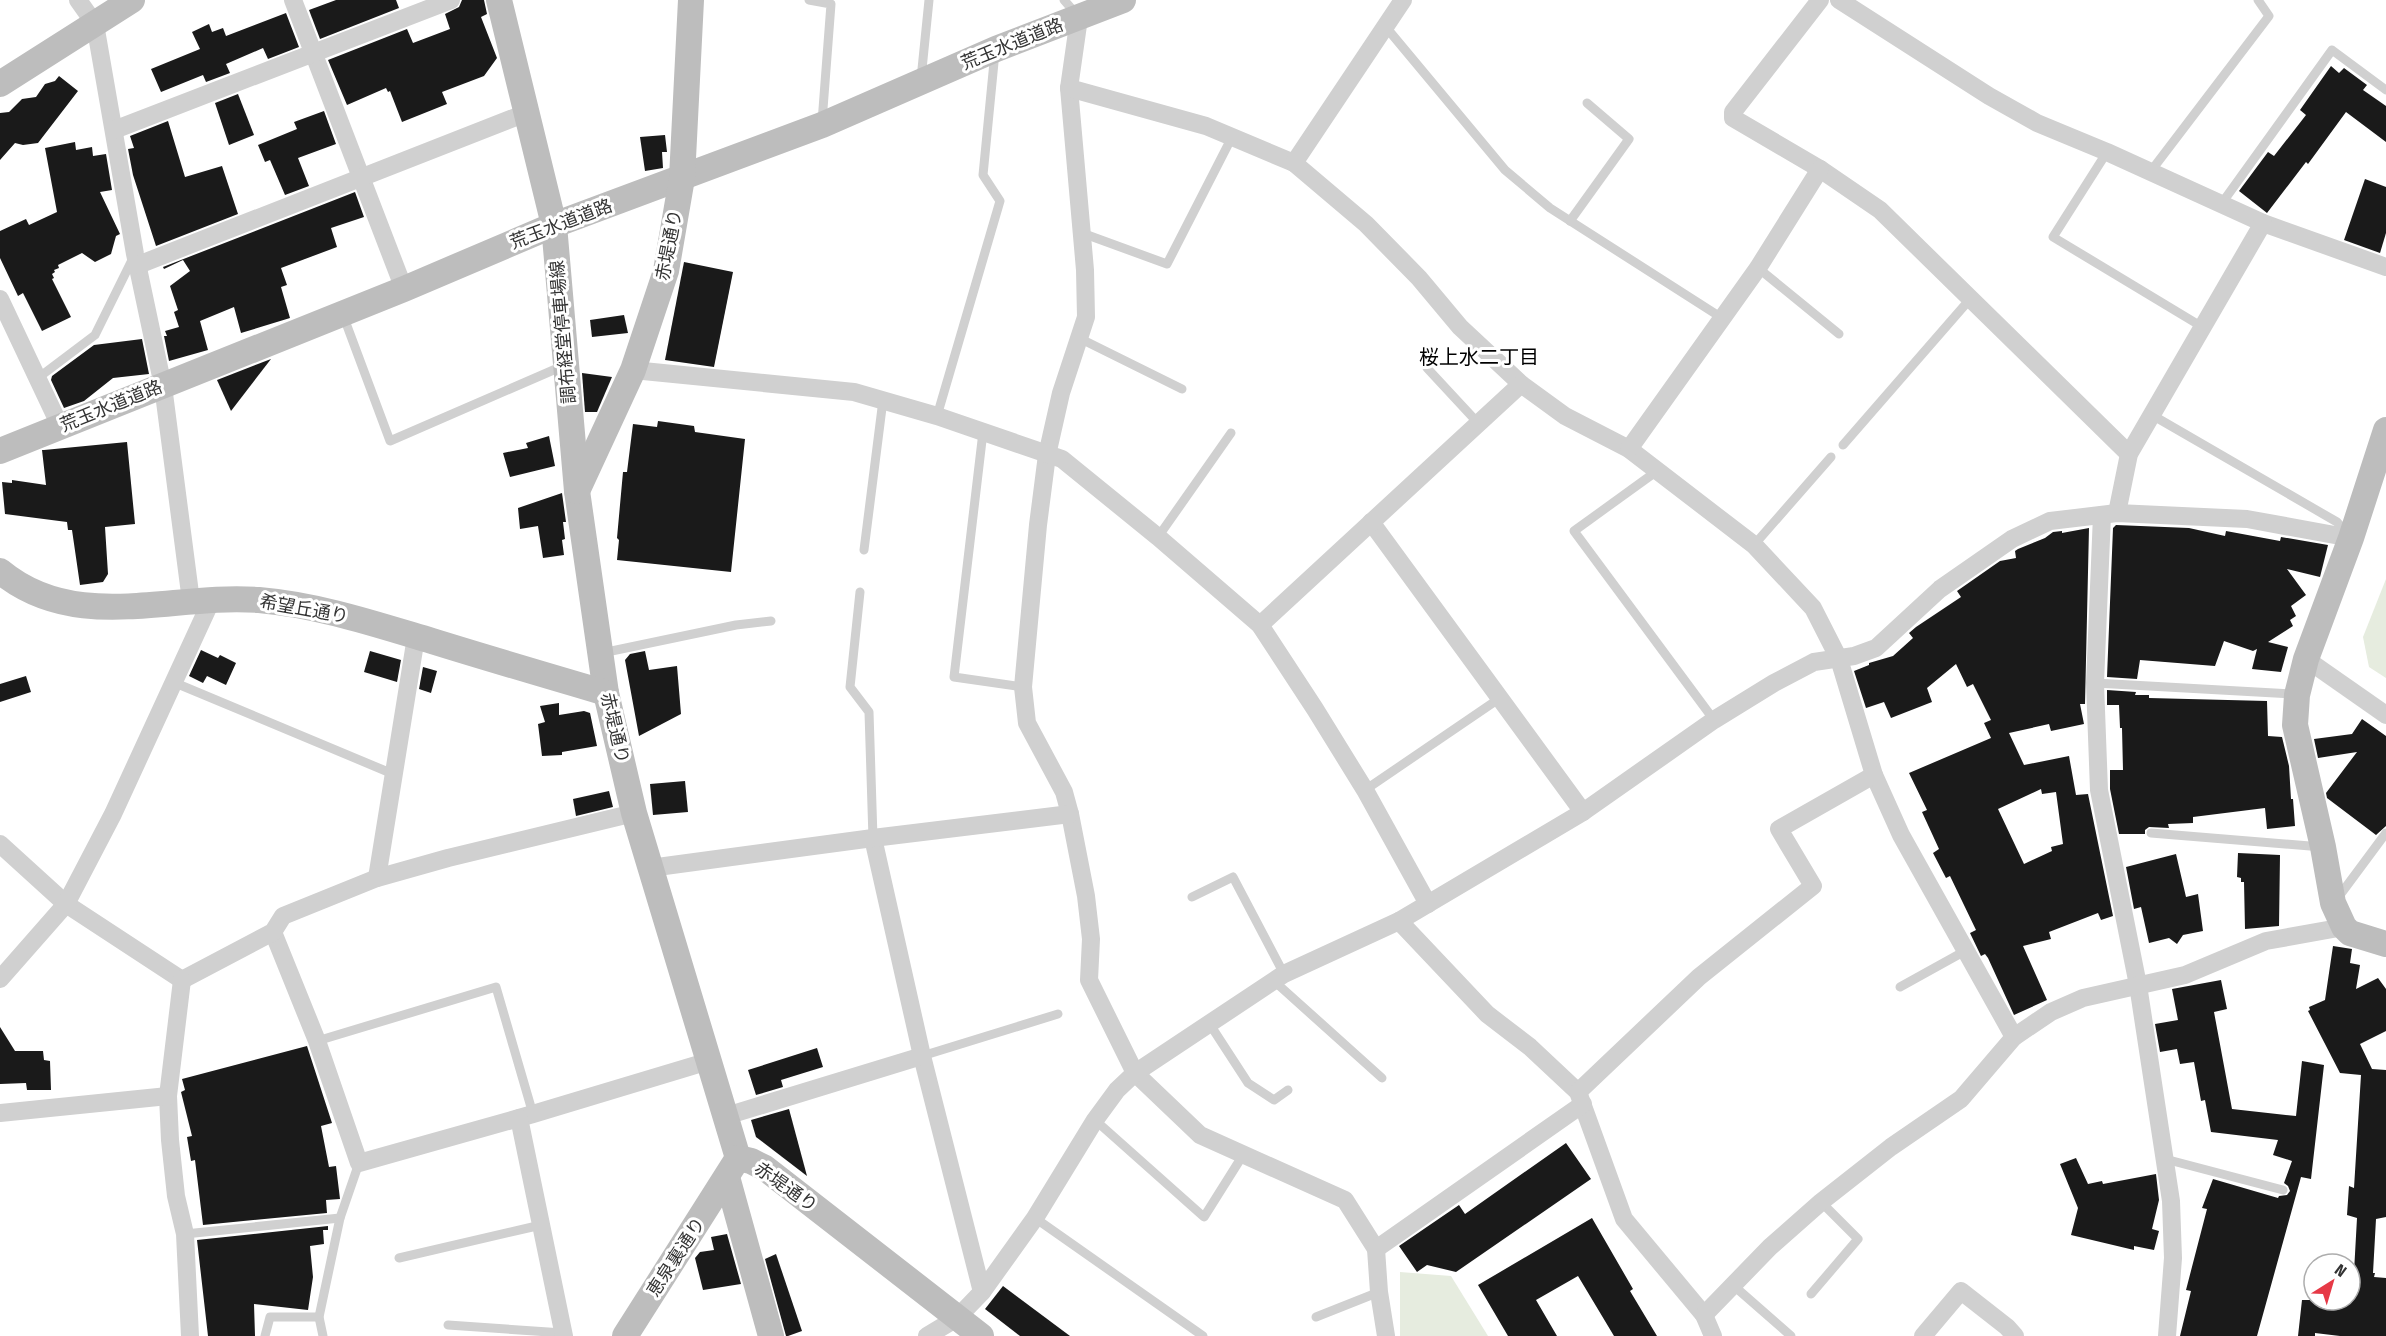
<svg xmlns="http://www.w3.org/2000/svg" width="2386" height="1336" font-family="'Fira Sans Condensed','Noto Sans JP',sans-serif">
  <rect width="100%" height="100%" fill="#fff"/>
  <g fill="#e6ecdf">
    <polygon points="2386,579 2386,678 2369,667 2363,637"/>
    <polygon points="1400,1272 1451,1276 1488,1336 1400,1336"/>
  </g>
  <g fill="#1a1a1a" fill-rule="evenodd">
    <polygon points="336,0 396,0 399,8 320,39 309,10"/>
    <polygon points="462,0 484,0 487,14 481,17 497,58 484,76 442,92 447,104 402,122 390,91 388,92 386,88 347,105 328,60 407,29 413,43 450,29 445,14 459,7"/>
    <polygon points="286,13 299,47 268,59 263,48 226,64 230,73 206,82 203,75 161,92 151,69 200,49 192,32 209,24 212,32 223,28 226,36"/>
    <polygon points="2331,66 2339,73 2344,68 2367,85 2363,90 2386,106 2386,142 2346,112 2308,164 2306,162 2267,213 2239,191 2268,152 2274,156 2306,115 2300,110"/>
    <polygon points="59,76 78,91 38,143 23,145 15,143 0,160 0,113 9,112 22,99 36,97 45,84 55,81"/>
    <polygon points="238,94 254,135 229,145 215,103"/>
    <polygon points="324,111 336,144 298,158 309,186 285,195 270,160 265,162 258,145 297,129 294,122"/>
    <polygon points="168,121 185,177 222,166 238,214 156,246 133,175 128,149 134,148 130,136"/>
    <polygon points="665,135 667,152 662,152 663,168 645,171 640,137"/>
    <polygon points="75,142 76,150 92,147 93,156 106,154 112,190 100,192 120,234 116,236 111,254 95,262 82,253 58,265 59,268 54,270 55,272 52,274 54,278 52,279 71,317 42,331 23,293 18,296 0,258 0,231 26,219 29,225 57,212 45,148"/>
    <polygon points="2365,179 2386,187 2386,233 2380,253 2344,240"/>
    <polygon points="355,192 364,217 331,228 337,247 281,268 287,285 281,287 290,318 241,333 234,307 200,321 208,350 169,361 164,336 167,336 165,331 179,327 174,312 178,310 170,286 190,271 183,260 164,269 163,267"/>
    <polygon points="684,262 733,272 714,367 665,360"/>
    <polygon points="624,315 628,333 592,337 590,320"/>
    <polygon points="142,339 149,374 113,378 84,401 64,408 51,380 52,376 94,345"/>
    <polygon points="271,359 231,411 217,380"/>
    <polygon points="582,373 612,377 597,412 585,412"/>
    <polygon points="658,421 694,426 695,432 745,439 731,572 617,560 619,540 617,538 623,472 627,472 633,424 657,427"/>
    <polygon points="549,436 555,466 510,477 503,453 528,448 526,443"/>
    <polygon points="127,442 135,524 105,527 108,574 103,582 80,585 72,530 68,530 67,522 5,514 2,482 12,483 12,480 46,485 42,450 44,450"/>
    <polygon points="562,493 566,522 563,522 565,539 562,540 564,555 543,558 538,526 520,529 518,508"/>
    <polygon points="2116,525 2189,528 2225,536 2226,531 2280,541 2281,537 2328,545 2320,577 2287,569 2306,595 2291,606 2296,616 2290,620 2293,626 2268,642 2288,647 2281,672 2252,669 2257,649 2253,651 2224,641 2215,666 2140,660 2137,679 2107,677 2113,528"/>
    <path d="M2089,528L2085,704H2080L2084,724L2051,731L2049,724L2009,733L2024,765L2069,756L2076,795L2088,794L2113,916L2101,920L2098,913L2049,932L2051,939L2023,946L2047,1000L2014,1015L1988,958L1985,954L1981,956L1970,933L1976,930L1950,876L1946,878L1933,853L1939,849L1922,812L1927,810L1909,773L1991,738L1984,723L1991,720L1973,684L1967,687L1956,664L1927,688L1932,702L1891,718L1884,702L1866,708L1854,671L1869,665V663L1893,656L1913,638L1909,633L1916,627L1961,597L1957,591L2000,561L2016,558L2015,551L2018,549L2045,538L2053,532L2062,531V533ZM2041,789L2042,794L2056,792L2063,844L2051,847L2052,851L2024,864L1998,809Z"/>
    <polygon points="201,650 218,658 220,655 236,663 226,685 207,676 203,683 189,676"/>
    <polygon points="370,651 401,660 397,682 364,672"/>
    <polygon points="645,651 649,670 677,666 681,714 639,736 625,660 630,654"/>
    <polygon points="423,667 437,671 431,693 419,689"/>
    <polygon points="26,676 31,692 0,702 0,684"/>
    <polygon points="2107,690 2136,692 2135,695 2149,695 2149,698 2267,701 2268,736 2282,737 2289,766 2291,799 2293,799 2295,826 2267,829 2265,808 2193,817 2193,823 2168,824 2169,828 2149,827 2145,830 2145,834 2119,834 2110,789 2110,770 2123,770 2122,728 2120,728 2119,705 2107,705"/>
    <polygon points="559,703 559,715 584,711 590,713 597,746 562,752 562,755 542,756 538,724 545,722 540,706"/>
    <polygon points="2362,719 2386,736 2386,826 2376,835 2327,798 2326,793 2357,752 2318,758 2314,739 2352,734"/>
    <polygon points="685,781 688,812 653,815 650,784"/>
    <polygon points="609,791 613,807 576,816 573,799"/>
    <polygon points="2238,853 2280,855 2279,926 2245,929 2244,882 2241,882 2241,878 2237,877"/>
    <polygon points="2176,854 2186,897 2198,894 2203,931 2183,935 2177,944 2169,938 2149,943 2141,907 2134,909 2126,867"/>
    <polygon points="2333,946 2352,949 2350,963 2360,965 2356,989 2378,978 2386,989 2386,1031 2360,1044 2372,1069 2386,1070 2386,1217 2376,1219 2373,1273 2375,1273 2374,1277 2386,1278 2386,1336 2340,1336 2315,1333 2315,1336 2298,1336 2302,1300 2350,1300 2351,1271 2354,1272 2357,1218 2347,1215 2349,1186 2354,1188 2361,1075 2340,1073 2308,1011 2310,1010 2309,1007 2325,1000"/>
    <polygon points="2221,980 2227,1009 2214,1012 2232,1109 2296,1116 2302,1061 2324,1065 2311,1179 2301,1177 2257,1336 2180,1336 2191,1291 2186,1290 2207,1209 2202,1208 2213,1179 2278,1198 2279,1196 2287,1195 2290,1191 2288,1186 2284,1183 2292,1161 2273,1155 2278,1140 2211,1132 2205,1100 2201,1101 2194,1062 2180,1064 2177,1049 2160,1052 2155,1024 2178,1020 2172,989"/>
    <polygon points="0,1027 15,1051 43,1051 44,1060 50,1061 51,1090 27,1090 26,1083 0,1084"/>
    <polygon points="307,1046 332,1123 321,1126 329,1167 336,1166 340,1199 326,1200 327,1213 203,1225 195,1160 191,1161 187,1137 192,1136 181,1092 185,1090 182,1079"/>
    <polygon points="817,1048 823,1067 781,1080 783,1087 756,1095 748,1070"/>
    <polygon points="789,1109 807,1176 756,1137 751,1120"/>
    <polygon points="1566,1143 1591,1179 1456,1272 1427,1265 1417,1272 1399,1246 1459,1205 1465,1214"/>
    <polygon points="2076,1158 2088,1184 2102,1181 2103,1184 2156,1174 2159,1200 2152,1229 2159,1231 2154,1250 2134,1246 2134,1250 2071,1235 2078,1208 2060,1164"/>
    <polygon points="1592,1218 1633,1289 1630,1291 1657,1336 1614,1336 1578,1276 1536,1300 1557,1336 1508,1336 1478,1285"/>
    <polygon points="328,1226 328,1230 323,1230 324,1244 310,1246 313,1277 308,1310 254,1304 255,1336 208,1336 197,1240"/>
    <polygon points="727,1234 741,1284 703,1290 695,1258 700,1252 714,1250 711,1237"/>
    <polygon points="776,1254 802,1331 788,1336 786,1336 765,1259"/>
    <polygon points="1003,1286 1070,1336 1020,1336 985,1309"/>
  </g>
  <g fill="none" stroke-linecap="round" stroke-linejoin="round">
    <g stroke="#d0d0d0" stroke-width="9">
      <polyline points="809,0 831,4 822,122"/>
      <polyline points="1064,0 1078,16"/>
      <polyline points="1385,26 1505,170 1550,208 1722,318"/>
      <polyline points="921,79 929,0"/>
      <polyline points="2107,152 2053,237 2204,328"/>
      <polyline points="2151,171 2269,16 2258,0"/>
      <polyline points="2222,203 2332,50 2386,90"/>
      <polyline points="1570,221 1629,139 1587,103"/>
      <polyline points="1082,233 1167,264 1232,137"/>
      <polyline points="1758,268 1839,334"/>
      <polyline points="343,315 390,441 565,365"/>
      <polyline points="1079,338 1182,389"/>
      <polyline points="1427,368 1478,423"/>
      <polyline points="38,378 95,335 134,256"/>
      <polyline points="2152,415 2337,522 2348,535"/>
      <polyline points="937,416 1000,201 983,175 995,52"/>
      <polyline points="983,432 954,677 1023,687"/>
      <polyline points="1843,445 1971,298"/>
      <polyline points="1657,471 1574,531 1714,720"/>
      <polyline points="1158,537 1231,433"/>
      <polyline points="1754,545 1831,457"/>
      <polyline points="864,550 883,400"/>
      <polyline points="860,592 850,687 869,712 873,838"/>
      <polyline points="602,653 736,625 771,621"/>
      <polyline points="173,682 393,774"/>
      <polyline points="2095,683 2294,694"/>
      <polyline points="1365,790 1500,698"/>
      <polyline points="2151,833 2322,847"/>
      <polyline points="1192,897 1233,877 1284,974"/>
      <polyline points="2337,899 2386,833"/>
      <polyline points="1274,981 1382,1078"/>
      <polyline points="1900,987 1965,951"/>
      <polyline points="1209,1023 1248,1083 1274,1100 1288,1090"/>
      <polyline points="317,1041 496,987 533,1114"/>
      <polyline points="922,1056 1058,1014"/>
      <polyline points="1095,1120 1204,1217 1243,1155"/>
      <polyline points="2165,1159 2283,1190"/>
      <polyline points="1035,1218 1203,1336"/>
      <polyline points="185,1234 340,1218"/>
      <polyline points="399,1258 541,1225"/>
      <polyline points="1734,1286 1791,1336"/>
      <polyline points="1811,1294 1858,1239 1821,1202"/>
      <polyline points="1316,1317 1379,1292"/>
      <polyline points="448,1325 563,1333"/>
      <polyline points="265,1336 270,1317 319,1317"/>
      <polyline points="323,1336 319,1317 340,1218 359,1163"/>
    </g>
    <g stroke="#d0d0d0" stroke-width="18">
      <polyline points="78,0 95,24 135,254 163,386 191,601"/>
      <polyline points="293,0 404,289"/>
      <polyline points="1820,0 1733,112 1733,118 1820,169 1880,210 2129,454"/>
      <polyline points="1839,0 1989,96 2037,123 2107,152 2263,223 2386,267"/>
      <polyline points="1079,18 1069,88 1085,270 1086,317 1061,393 1047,455 1038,525 1023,687 1027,723 1064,792 1070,814 1086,896 1091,939 1089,980 1135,1073 1200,1135 1345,1200 1376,1249 1379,1292 1386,1336"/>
      <polyline points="1069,88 1206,126 1294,163 1366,224 1419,278 1460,327 1521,384 1565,416 1629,449 1754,545 1813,608 1839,659 1874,775 1901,835 2014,1037"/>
      <polyline points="114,130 451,0"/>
      <polyline points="1294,163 1403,0"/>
      <polyline points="138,265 526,113"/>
      <polyline points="0,299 60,426"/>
      <polyline points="633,370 854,392 937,416 1062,459 1158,537 1260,625 1315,709 1365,790 1428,904"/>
      <polyline points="1629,449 1758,268 1820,169"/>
      <polyline points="2117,513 2129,454 2263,223"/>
      <polyline points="2102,515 2095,683 2099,790 2138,985 2171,1201 2173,1258 2167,1336"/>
      <polyline points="1371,522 1583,812"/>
      <polyline points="1260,625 1521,384"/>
      <polyline points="2306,659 2386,715"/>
      <polyline points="873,838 922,1056 982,1292"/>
      <polyline points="0,844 66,904 182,980"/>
      <polyline points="650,868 873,838 1070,814"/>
      <polyline points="377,878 416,637"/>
      <polyline points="1399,921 1487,1014 1530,1047 1578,1092 1624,1219 1704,1315 1713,1336"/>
      <polyline points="273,932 317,1041 359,1163 533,1114 709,1061"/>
      <polyline points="0,979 66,904 113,814 212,599"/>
      <polyline points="182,980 273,932 283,916 377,878 448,858 634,813"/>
      <polyline points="182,980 168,1096 170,1140 176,1196 185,1234 190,1336"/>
      <polyline points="1578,1092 1699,977 1813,886 1779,829 1874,775"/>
      <polyline points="0,1113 168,1096"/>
      <polyline points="726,1116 922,1056"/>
      <polyline points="519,1118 564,1336"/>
      <polyline points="1376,1249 1583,1104"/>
      <polyline points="1704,1315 1770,1247 1821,1202 1891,1147 1961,1099 2014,1037 2051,1012 2083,998 2185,975 2266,941 2344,927"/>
      <polyline points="927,1336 957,1318 982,1292 1035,1218 1095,1120 1117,1090 1135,1073 1284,974 1399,921 1583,812 1714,720 1774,683 1814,662 1854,656 1876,648 1940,589 2012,539 2050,521 2117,513 2247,519 2351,538"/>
      <polyline points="1923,1336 1961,1291 2007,1327 2015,1336"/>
    </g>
    <g stroke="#bdbdbd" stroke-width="26">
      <polyline points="499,0 554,225 577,491 606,693 634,813 738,1158"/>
      <polyline points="0,84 132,0"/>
      <polyline points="2386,430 2351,538 2306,659 2297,695 2295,725 2323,847 2333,903 2344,927 2350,933 2386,944"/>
      <polyline points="0,451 404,289 554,225 822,125 996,49 1123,0"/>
      <polyline points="577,491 633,370 666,271 682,178 691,0"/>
      <path d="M0,571C76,634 171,593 259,600C318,605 375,624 432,641C490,659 548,676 606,693"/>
      <polyline points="738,1158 751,1161 765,1168 981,1336"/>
      <polyline points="727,1177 771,1336"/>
      <polyline points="625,1336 738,1158"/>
    </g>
  </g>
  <g text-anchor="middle" stroke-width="6" stroke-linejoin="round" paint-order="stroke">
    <g font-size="18" fill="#333" stroke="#fff">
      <text transform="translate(1012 44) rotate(-22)" y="6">荒玉水道道路</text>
      <text transform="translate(561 224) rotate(-21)" y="6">荒玉水道道路</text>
      <text transform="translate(669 245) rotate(-79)" y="6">赤堤通り</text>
      <text transform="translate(563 332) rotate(-95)" y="6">調布経堂停車場線</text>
      <text transform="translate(111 406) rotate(-22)" y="6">荒玉水道道路</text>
      <text transform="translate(304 609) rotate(10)" y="6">希望丘通り</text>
      <text transform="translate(615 728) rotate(77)" y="6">赤堤通り</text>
      <text transform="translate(786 1187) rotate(35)" y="6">赤堤通り</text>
      <text transform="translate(676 1257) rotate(-57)" y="6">恵泉裏通り</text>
    </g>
    <g font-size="20" fill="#000" stroke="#fff">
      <text x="1479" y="364">桜上水二丁目</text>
    </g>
  </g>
  <g transform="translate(2332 1282) rotate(37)"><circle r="28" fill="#ffffff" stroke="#adadad" stroke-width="1.5"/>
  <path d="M0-4.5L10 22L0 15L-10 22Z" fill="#e63946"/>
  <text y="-9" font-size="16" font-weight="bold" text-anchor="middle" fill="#333333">N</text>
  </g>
</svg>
